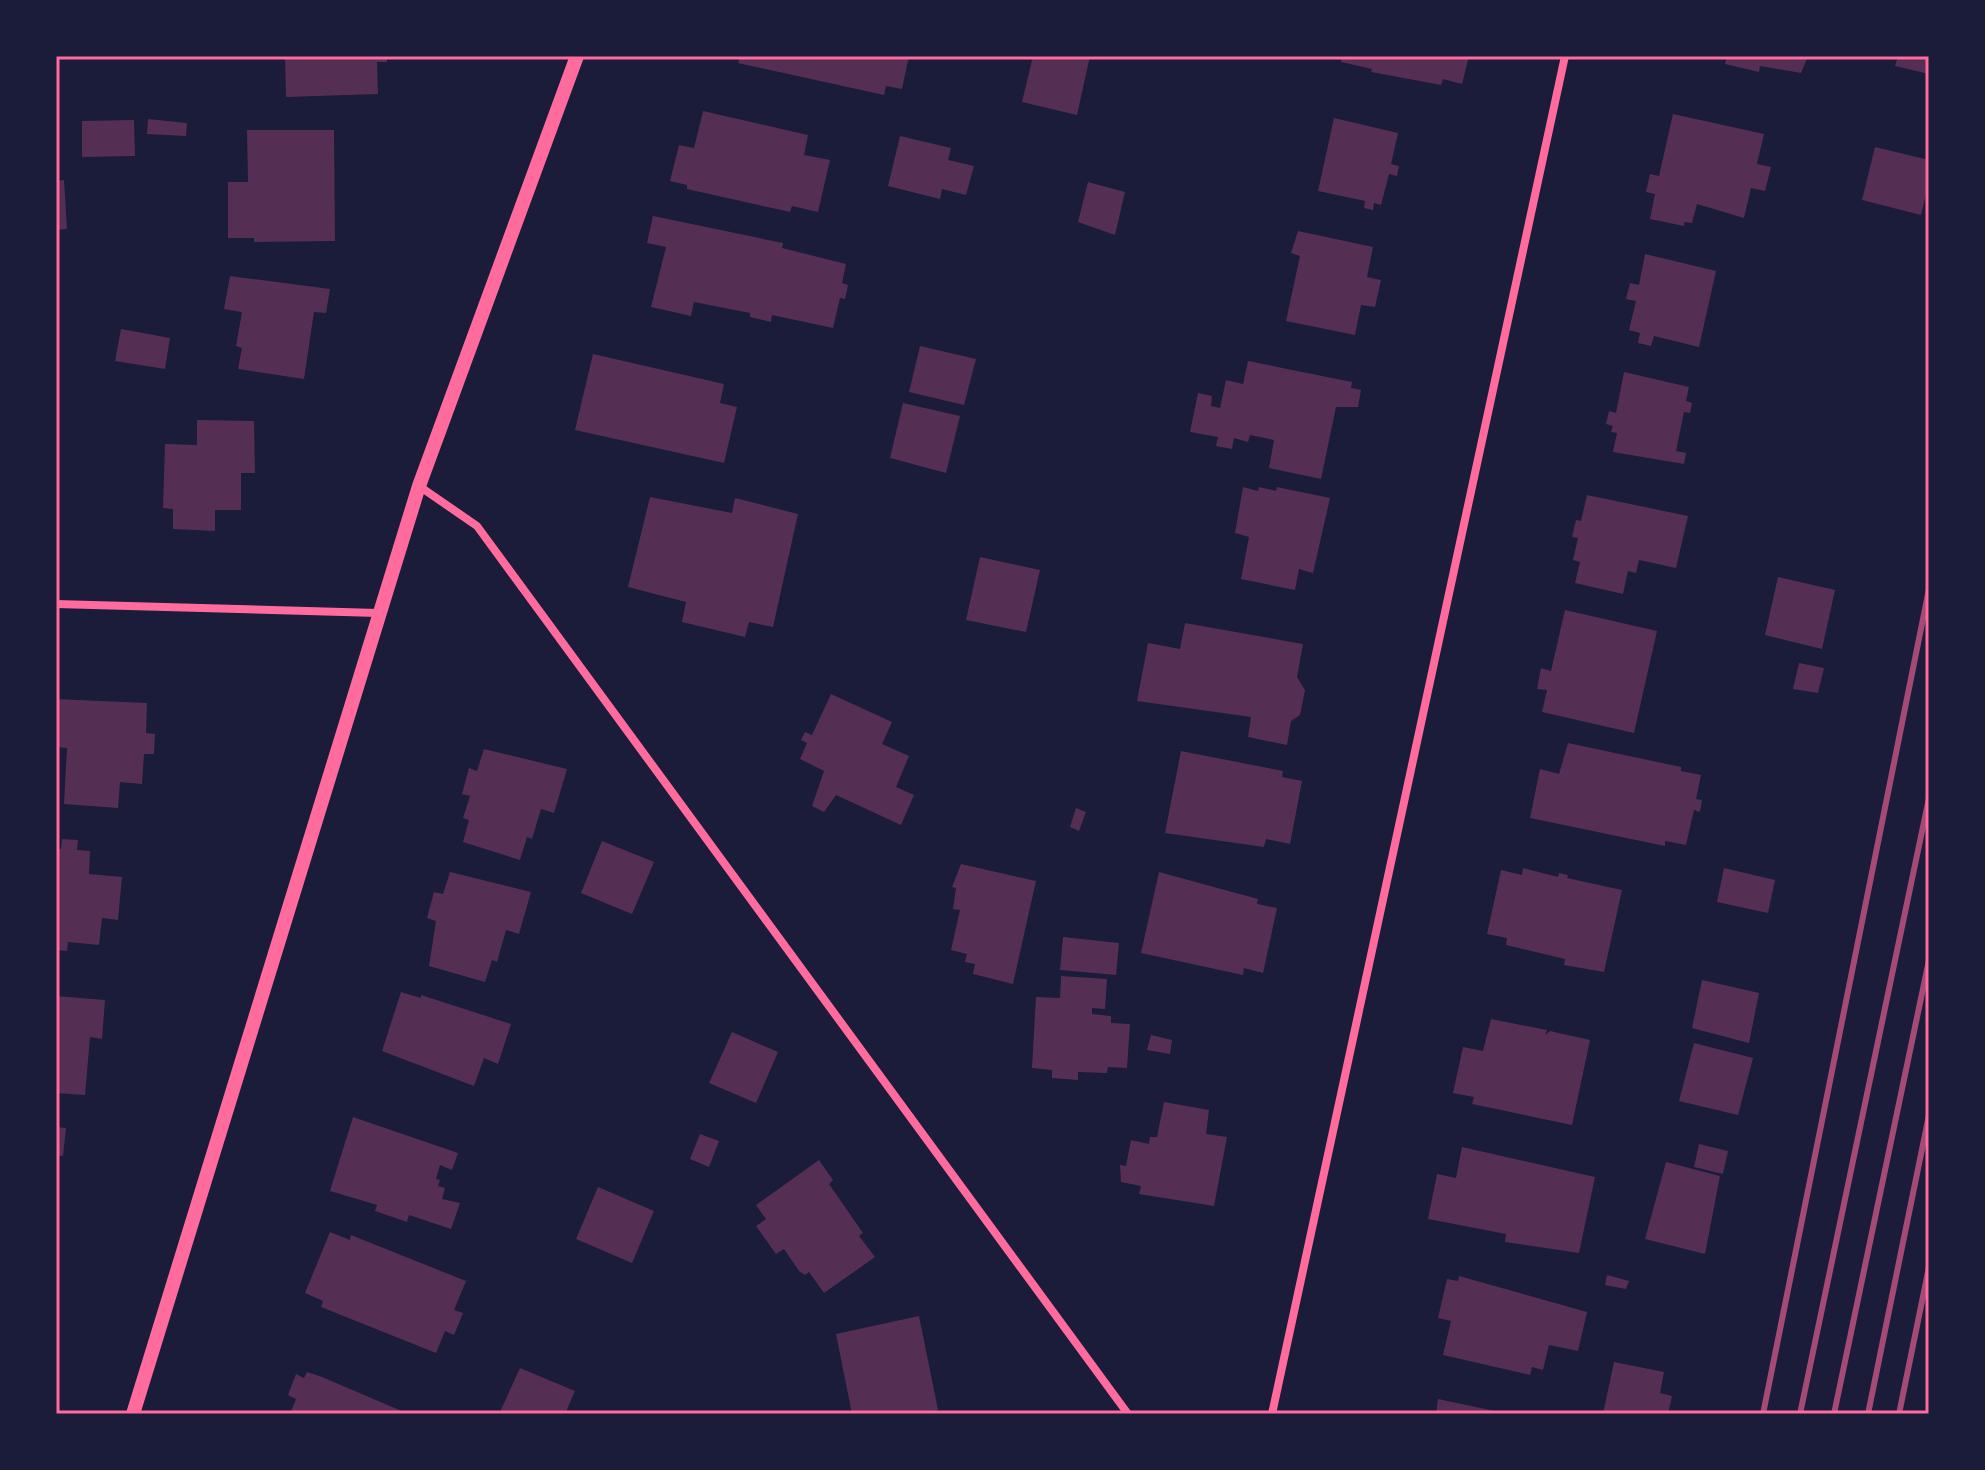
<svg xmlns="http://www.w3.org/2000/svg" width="1985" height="1470" font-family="'DM Sans',sans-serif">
  <rect width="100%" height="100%" fill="#1b1b3a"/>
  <g fill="#542f53">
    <polygon points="285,56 387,56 387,62 377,62 378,94 286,97"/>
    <polygon points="740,56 909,56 902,89 886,86 884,95 738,63"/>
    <polygon points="1033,56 1090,56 1077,115 1022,102"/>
    <polygon points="1342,56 1469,56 1462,84 1443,79 1441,85 1371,72 1372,69 1341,62"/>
    <polygon points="1727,56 1808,56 1801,73 1760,66 1759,72 1725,64"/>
    <polygon points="1898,56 1929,56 1929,74 1895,66"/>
    <polygon points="703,111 808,135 804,155 830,160 818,212 792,206 790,212 687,189 687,185 670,181 679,145 694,148"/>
    <polygon points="1673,114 1764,134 1757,164 1771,167 1765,191 1751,188 1744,218 1697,204 1692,223 1684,222 1684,226 1650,219 1655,194 1646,192 1650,174 1659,176"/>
    <polygon points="1334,118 1398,133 1391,164 1399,166 1397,176 1389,174 1381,205 1374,203 1373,210 1364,208 1365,201 1318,191"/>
    <polygon points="148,119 187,123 186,136 147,134"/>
    <polygon points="134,120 135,156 82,157 82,121"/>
    <polygon points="247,130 334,130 335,241 254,242 254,238 228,238 228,182 248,182"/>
    <polygon points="900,136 951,148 948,160 974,166 966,195 942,189 940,199 888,186"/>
    <polygon points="1875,147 1929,160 1929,183 1921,215 1862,200"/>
    <polygon points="64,180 67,229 56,230 56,181"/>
    <polygon points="1088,182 1125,192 1115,235 1078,222"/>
    <polygon points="653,216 783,243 782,248 846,264 842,283 848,285 845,299 840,298 833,328 772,315 771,322 750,317 750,313 694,302 691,316 651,307 666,247 647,243"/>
    <polygon points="1298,231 1373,247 1367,277 1381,280 1375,307 1361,305 1355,335 1286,321 1300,256 1291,253"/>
    <polygon points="1645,254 1716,271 1699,347 1654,336 1651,346 1638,343 1640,333 1629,330 1636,301 1626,299 1630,283 1639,285"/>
    <polygon points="230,276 330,289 326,313 314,312 304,379 238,369 242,348 236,346 242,312 224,309"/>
    <polygon points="121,329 170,338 165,369 115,361"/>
    <polygon points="920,346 976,359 964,405 909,392"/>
    <polygon points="593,354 724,384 720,403 737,407 724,463 575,430"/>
    <polygon points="1248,361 1352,382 1351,388 1361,390 1358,407 1336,407 1321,479 1269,468 1274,440 1250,435 1248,442 1234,438 1232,449 1216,446 1218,437 1190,432 1198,393 1212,396 1211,406 1220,408 1226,380 1243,384"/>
    <polygon points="1624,372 1689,387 1686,401 1692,403 1690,413 1684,412 1676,451 1686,453 1684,464 1613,452 1617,433 1611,432 1613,426 1606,424 1609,411 1616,413"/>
    <polygon points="903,403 960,416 946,473 890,458"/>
    <polygon points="197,420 254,421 255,473 241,473 241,510 215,510 215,531 173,529 173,509 163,508 165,444 197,445"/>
    <polygon points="1243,487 1258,491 1259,487 1276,491 1277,487 1330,498 1313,573 1299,569 1295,590 1241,579 1249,537 1235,533"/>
    <polygon points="1587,495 1688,516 1676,568 1639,560 1636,573 1628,571 1623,594 1575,583 1580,562 1573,560 1578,538 1572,537 1576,520 1581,521"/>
    <polygon points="650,497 732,513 735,498 798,514 773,627 749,622 745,637 682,622 686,602 628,587"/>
    <polygon points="980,557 1040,570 1026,632 966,620"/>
    <polygon points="1778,577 1835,590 1822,649 1765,635"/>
    <polygon points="1565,610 1657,631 1634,733 1542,712 1547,690 1537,689 1541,668 1551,671"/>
    <polygon points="1185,623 1303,644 1297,677 1305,690 1300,715 1291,721 1287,745 1248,737 1251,717 1137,701 1148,643 1180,649"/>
    <polygon points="1799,663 1824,668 1818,693 1793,689"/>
    <polygon points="831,694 892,722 882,744 909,756 896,787 914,795 901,825 836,795 824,812 812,806 824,771 800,759 807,743 801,740 805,732 812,735"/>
    <polygon points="56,699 147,703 146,733 155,734 154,754 144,754 142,784 120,782 118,808 64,804 67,748 56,747"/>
    <polygon points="1568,743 1681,767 1681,771 1701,775 1696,799 1702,800 1700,812 1694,810 1686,845 1665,841 1665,846 1530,818 1540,769 1559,774"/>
    <polygon points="484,749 567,769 554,813 541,809 532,839 527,837 520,860 463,842 469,820 463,818 470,796 462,794 469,768 477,771"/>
    <polygon points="1181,751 1283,771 1282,777 1302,781 1290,844 1266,839 1264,847 1165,833"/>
    <polygon points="1076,808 1086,812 1079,831 1070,827"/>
    <polygon points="62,839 78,840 77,850 90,851 89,874 122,877 118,920 102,918 99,945 68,942 67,951 56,950 56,849 61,849"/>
    <polygon points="602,841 654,862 632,914 581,893"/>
    <polygon points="961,864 1036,881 1013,984 973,974 975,964 965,962 967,954 951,950 960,910 953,909 956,888 952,887"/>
    <polygon points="1523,868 1558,877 1559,873 1568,875 1567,878 1622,890 1604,972 1564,965 1565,959 1506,945 1507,938 1487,934 1501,870 1522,875"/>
    <polygon points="1724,868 1775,880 1768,913 1717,902"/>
    <polygon points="450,872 531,892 519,934 506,930 497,962 492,960 485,982 429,966 436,921 427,918 434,892 443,894"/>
    <polygon points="1159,872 1258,899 1257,904 1277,908 1263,973 1244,968 1243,975 1141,953"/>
    <polygon points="1063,937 1119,943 1116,975 1060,970"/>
    <polygon points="1061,976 1107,979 1105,1009 1092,1008 1092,1014 1111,1016 1111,1023 1130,1024 1127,1068 1108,1067 1107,1073 1078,1072 1078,1080 1052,1078 1052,1070 1032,1068 1036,997 1060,998"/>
    <polygon points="1702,980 1759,993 1749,1043 1692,1028"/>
    <polygon points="401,992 421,998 421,995 511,1024 498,1064 484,1058 474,1086 382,1051"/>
    <polygon points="56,996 105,1000 102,1039 90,1037 85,1095 56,1093"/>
    <polygon points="1491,1019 1547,1030 1545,1035 1550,1031 1590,1040 1572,1125 1472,1104 1474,1097 1453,1093 1463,1047 1483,1051"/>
    <polygon points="732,1032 778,1052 756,1103 709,1083"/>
    <polygon points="1151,1035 1172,1040 1170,1054 1147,1050"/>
    <polygon points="1694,1043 1753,1058 1738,1115 1679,1101"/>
    <polygon points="1164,1102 1209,1110 1206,1134 1227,1137 1214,1206 1139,1194 1141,1186 1121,1182 1120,1165 1126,1166 1131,1140 1149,1144 1150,1137 1157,1137"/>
    <polygon points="353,1117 458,1153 452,1170 440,1165 436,1179 440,1180 438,1186 445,1188 442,1199 460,1203 451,1229 409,1215 407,1222 375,1211 377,1205 330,1191"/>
    <polygon points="56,1127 66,1128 63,1156 56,1155"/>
    <polygon points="700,1134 719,1141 709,1167 690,1159"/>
    <polygon points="1699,1144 1728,1151 1723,1174 1694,1167"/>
    <polygon points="1462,1147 1595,1177 1579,1253 1505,1242 1506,1234 1428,1219 1437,1174 1456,1178"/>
    <polygon points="819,1160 833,1180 829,1184 863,1233 859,1236 875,1257 824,1293 809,1272 805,1275 799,1271 784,1249 776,1254 756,1226 766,1219 756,1205"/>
    <polygon points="1666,1162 1720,1176 1705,1254 1645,1239"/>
    <polygon points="598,1187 654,1211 632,1263 576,1239"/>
    <polygon points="330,1232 350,1240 351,1235 466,1281 454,1310 463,1313 454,1335 445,1331 436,1353 321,1307 323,1301 305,1293"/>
    <polygon points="1607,1275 1629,1281 1626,1289 1605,1285"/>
    <polygon points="1459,1276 1587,1312 1578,1351 1549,1345 1543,1370 1532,1367 1530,1375 1443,1355 1451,1321 1438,1318 1447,1279 1458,1281"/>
    <polygon points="919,1316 938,1410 918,1414 852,1414 836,1334"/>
    <polygon points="1614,1362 1664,1372 1660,1393 1672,1396 1668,1414 1603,1414"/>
    <polygon points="520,1368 575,1391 565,1414 499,1414"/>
    <polygon points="307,1372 322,1377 404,1412 290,1414 296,1399 288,1395 296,1374 304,1378"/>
    <polygon points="1438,1399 1504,1413 1504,1414 1436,1414"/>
  </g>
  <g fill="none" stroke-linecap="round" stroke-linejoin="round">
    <g stroke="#ff6b9d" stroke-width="8">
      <polyline points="419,486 477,526 1128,1414"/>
      <polyline points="56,604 378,613"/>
      <polyline points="1272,1414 1565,56"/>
    </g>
    <polyline stroke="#ff6b9d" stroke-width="14" points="133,1414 419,486 577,56"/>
    <g stroke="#a44b75" stroke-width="6">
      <polyline points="1763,1414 1929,589"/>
      <polyline points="1800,1414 1929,798"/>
      <polyline points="1834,1414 1929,960"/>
      <polyline points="1868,1414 1929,1115"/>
      <polyline points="1899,1414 1929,1267"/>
    </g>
  </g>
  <rect width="1985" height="1470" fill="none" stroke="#1b1b3a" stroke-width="116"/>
  <rect x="58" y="58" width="1869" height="1354" fill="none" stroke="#ff6b9d" stroke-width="3"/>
</svg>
